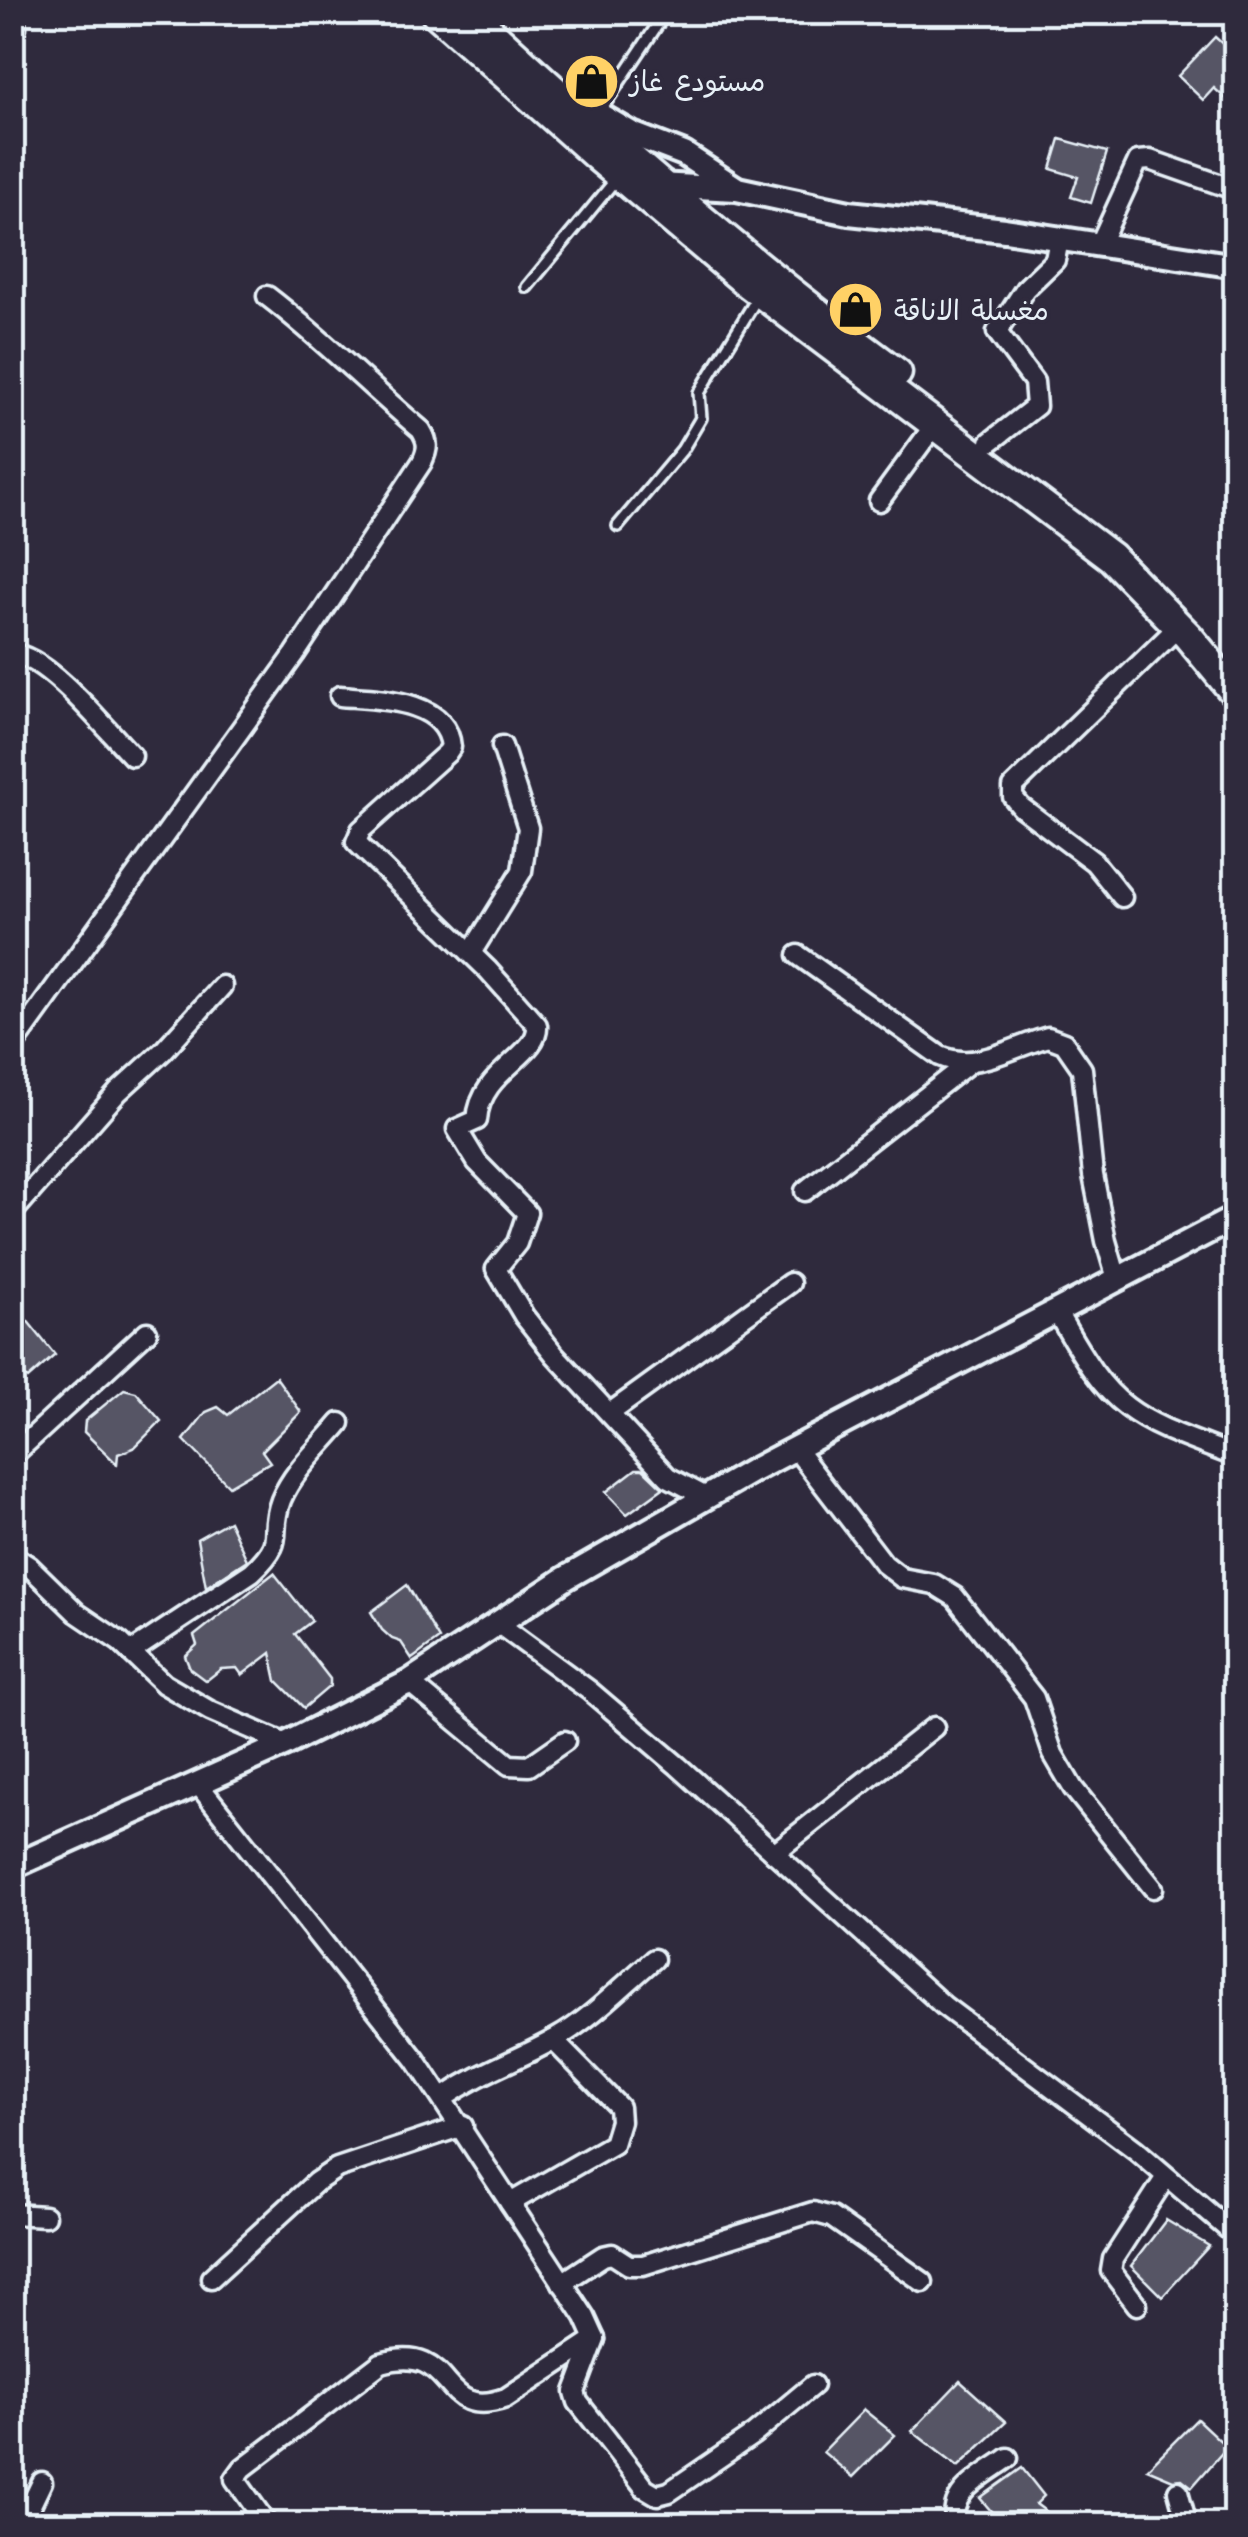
<svg xmlns="http://www.w3.org/2000/svg" width="1248" height="2537" font-family="'Architects Daughter','Playpen Sans Arabic',sans-serif">
  <rect width="100%" height="100%" fill="#2f2a3d"/>
  <filter id="ink" filterUnits="userSpaceOnUse"><feTurbulence type="fractalNoise" baseFrequency=".01" numOctaves="2"/><feDisplacementMap in="SourceGraphic" scale="20" xChannelSelector="R" yChannelSelector="G"/><feConvolveMatrix kernelMatrix="1 2 1 2 8 2 1 2 1" color-interpolation-filters="sRGB"/></filter>
  <g filter="url(#ink)">
    <g fill="#575565" stroke="#e8f1f8" stroke-width="2.5">
      <polygon points="1215,37 1236,56 1236,108 1214,88 1203,100 1178,76"/>
      <polygon points="1060,139 1107,152 1091,203 1071,197 1078,177 1051,169"/>
      <polygon points="26,1319 55,1355 28,1379 12,1367 12,1338"/>
      <polygon points="276,1377 301,1412 262,1451 270,1462 229,1486 184,1440 206,1412 218,1407 228,1415"/>
      <polygon points="124,1389 136,1392 161,1421 134,1448 118,1454 117,1464 84,1432 85,1421"/>
      <polygon points="636,1469 643,1469 663,1488 627,1514 606,1492"/>
      <polygon points="229,1521 247,1560 206,1587 197,1539"/>
      <polygon points="274,1573 312,1621 295,1634 330,1679 330,1686 304,1708 277,1681 271,1653 242,1675 237,1668 221,1669 206,1681 190,1669 185,1656 197,1645 194,1636"/>
      <polygon points="407,1585 439,1639 412,1659 401,1642 392,1639 382,1630 371,1612"/>
      <polygon points="1166,2220 1209,2246 1162,2297 1131,2266"/>
      <polygon points="960,2381 1006,2422 958,2467 912,2431"/>
      <polygon points="864,2410 895,2435 853,2477 823,2452"/>
      <polygon points="1197,2419 1227,2447 1192,2487 1182,2479 1173,2480 1147,2469"/>
      <polygon points="1022,2468 1044,2496 1036,2504 1063,2524 1002,2524 980,2498"/>
    </g>
    <g fill="none" stroke-linecap="round" stroke-linejoin="round">
      <defs>
        <g id="service">
          <polyline points="600,111 666,12"/>
          <polyline points="527,287 617,178"/>
          <polyline points="618,526 682,450 701,418 699,393 759,295"/>
        </g>
        <g id="minor">
          <polyline points="12,14 16,27 12,31"/>
          <polyline points="1099,246 1138,161 1150,160 1236,190"/>
          <polyline points="990,442 1036,406 1034,382 997,332 1025,289 1055,260 1059,239"/>
          <polyline points="879,501 936,423"/>
          <path d="M12,654C46,654 107,730 132,756"/>
          <path d="M340,696C375,699 447,698 451,747L447,753L361,830L356,842L488,970L537,1025C540,1056 480,1070 477,1120L457,1129L477,1162L527,1213L517,1243L496,1269L524,1316L555,1355L668,1477L706,1497"/>
          <polyline points="1122,897 1094,862 1021,807 1013,797 1013,787 1179,626"/>
          <polyline points="471,953 522,871 528,828 502,746"/>
          <path d="M798,955L940,1056C976,1072 1012,1047 1048,1037L1064,1043L1082,1069L1093,1175L1106,1241L1117,1279"/>
          <path d="M12,1047L295,654L422,462C428,449 429,443 421,430C369,386 321,337 267,296"/>
          <polyline points="805,1191 969,1063"/>
          <polyline points="12,1213 118,1092 163,1051 222,986"/>
          <path d="M1056,1311C1076,1344 1095,1383 1127,1407C1157,1430 1200,1442 1236,1457"/>
          <polyline points="610,1413 790,1283"/>
          <polyline points="795,1448 884,1564 902,1578 934,1584 955,1597 1034,1698 1053,1754 1073,1788 1153,1888"/>
          <polyline points="12,1456 147,1332"/>
          <polyline points="12,1555 29,1566 77,1613 120,1642 164,1684 210,1711 286,1744"/>
          <polyline points="500,1625 590,1691 678,1766 944,2006 1136,2150 1236,2236"/>
          <path d="M131,1652L252,1572C289,1537 267,1537 281,1500C293,1471 320,1447 340,1423"/>
          <polyline points="409,1682 509,1765 529,1766 565,1741"/>
          <polyline points="198,1784 416,2060 585,2317 595,2339 575,2392 578,2402 645,2488 657,2495 669,2492 754,2434 813,2385"/>
          <polyline points="774,1853 934,1727"/>
          <path d="M443,2098C482,2071 516,2061 555,2039C591,2019 622,1986 654,1959"/>
          <polyline points="510,2203 613,2144 620,2121 619,2107 553,2040"/>
          <polyline points="12,2214 45,2216"/>
          <polyline points="211,2278 316,2182 337,2168 463,2126"/>
          <polyline points="562,2283 603,2256 612,2254 629,2265 643,2265 813,2212 831,2217 923,2282"/>
          <polyline points="1137,2305 1111,2271 1113,2259 1166,2177"/>
          <polyline points="1178,2491 1187,2524"/>
          <polyline points="22,2524 42,2482"/>
          <path d="M267,2524L235,2479L243,2468L381,2363C460,2341 435,2423 506,2398L595,2339"/>
          <path d="M956,2524C946,2492 985,2475 1008,2458"/>
        </g>
        <g id="tertiary">
          <polyline points="576,108 598,114 632,134 684,154 734,187"/>
          <polyline points="656,185 737,189 849,213 1005,230 1236,266"/>
          <polyline points="12,1867 286,1744 409,1682 566,1578 752,1471 1236,1217"/>
        </g>
        <g id="secondary">
          <polyline points="435,12 598,157 745,281 1111,557 1188,636 1236,694"/>
          <path d="M469,12C605,139 747,263 897,373"/>
        </g>
      </defs>
      <use href="#service" stroke="#e8f1f8" stroke-width="16"/>
      <use href="#minor" stroke="#e8f1f8" stroke-width="25"/>
      <use href="#tertiary" stroke="#e8f1f8" stroke-width="30"/>
      <use href="#secondary" stroke="#e8f1f8" stroke-width="35"/>
      <use href="#service" stroke="#2f2a3d" stroke-width="9"/>
      <use href="#minor" stroke="#2f2a3d" stroke-width="18"/>
      <use href="#tertiary" stroke="#2f2a3d" stroke-width="22"/>
      <use href="#secondary" stroke="#2f2a3d" stroke-width="28"/>
    </g>
  </g>
  <defs>
    <symbol id="shop-disc" viewBox="-11 -11 22 22"><circle r="9.5" fill="#ffd166" stroke="#2f2a3d"/><path d="M-5-2.5h2.3a2.7 3.5 0 0 1 5.4 0H5L5.5 6h-11ZM-1.5-2.5h3a1.5 2.3 0 0 0-3 0Z" fill="#111"/></symbol>
  </defs>
  <g fill-rule="evenodd">
    <use href="#shop-disc" x="560" y="50" width="63" height="63"/>
    <use href="#shop-disc" x="824" y="278" width="63" height="63"/>
  </g>
  <g text-anchor="middle" stroke-width="8" stroke-linejoin="round" paint-order="stroke">
    <g font-size="28" fill="#e8f1f8" stroke="#2f2a3d" text-anchor="start">
      <text x="630" y="91">مستودع غاز</text>
      <text x="894" y="320">مغسلة الاناقة</text>
    </g>
  </g>
  <rect width="1248" height="2537" fill="none" stroke="#2f2a3d" stroke-width="50"/>
  <rect x="25" y="25" width="1198" height="2487" fill="none" stroke="#e8f1f8" stroke-width="4" filter="url(#ink)"/>
</svg>
